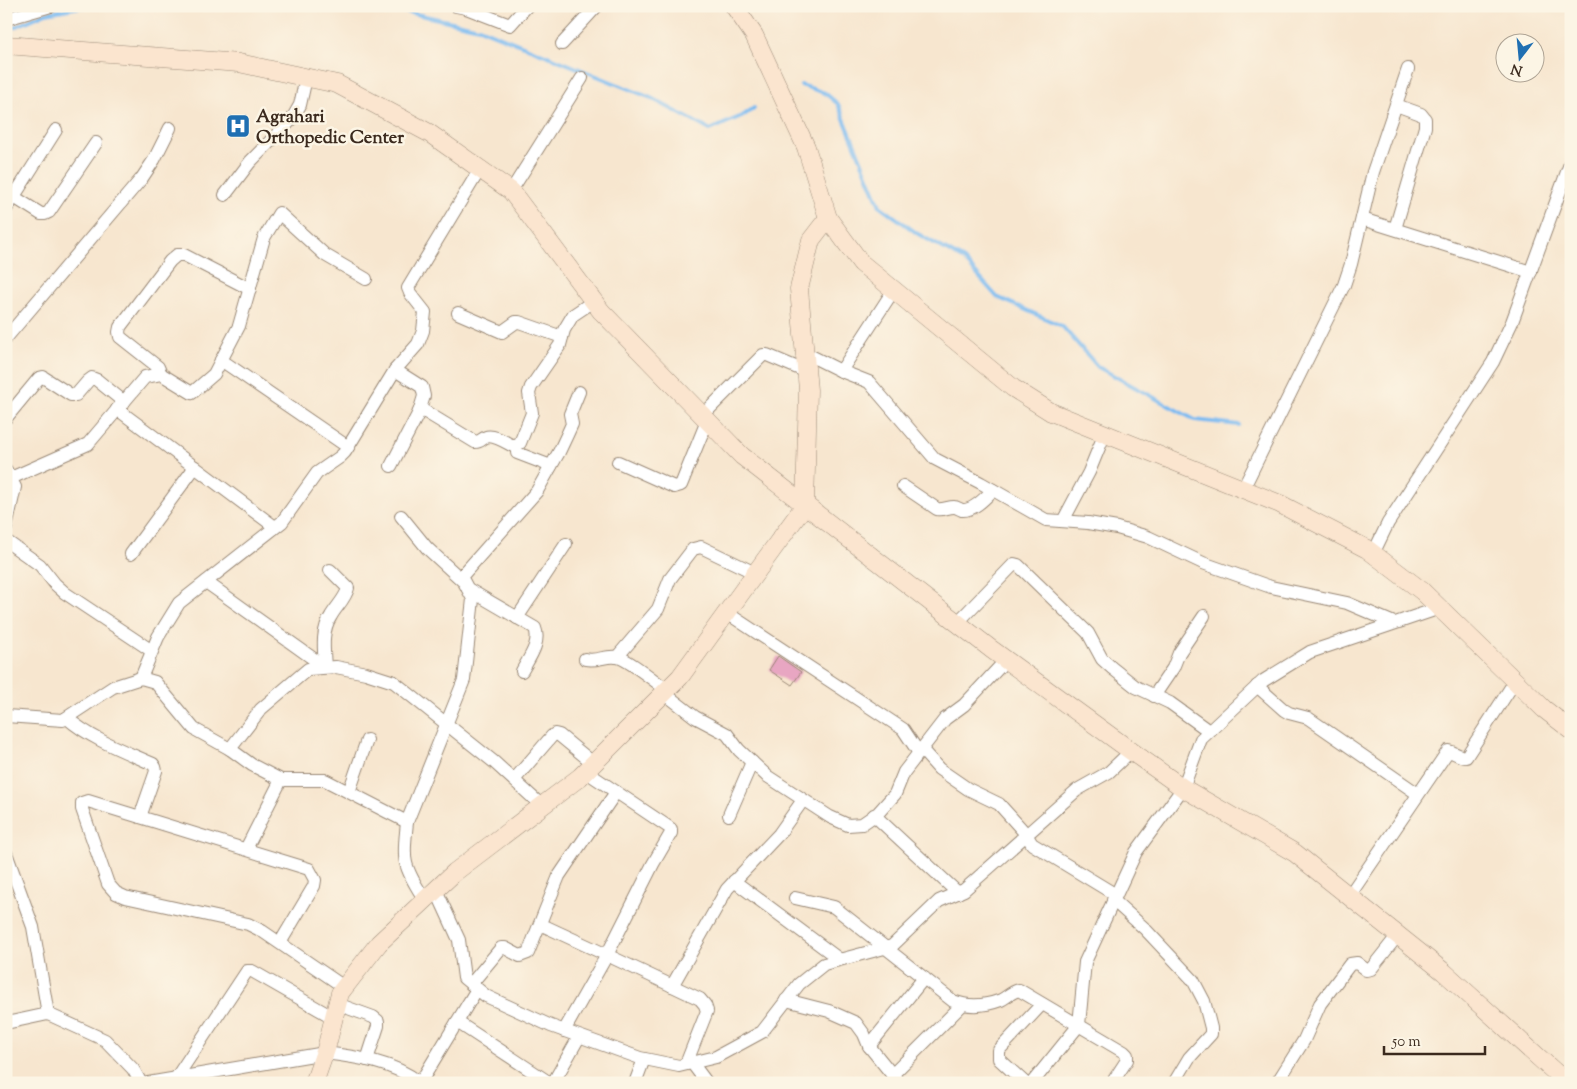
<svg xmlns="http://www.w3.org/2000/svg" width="1577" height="1089" font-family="'Sorts Mill Goudy',serif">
  <rect width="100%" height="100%" fill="#fcf5e5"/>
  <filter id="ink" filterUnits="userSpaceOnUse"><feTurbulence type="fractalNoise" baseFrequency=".02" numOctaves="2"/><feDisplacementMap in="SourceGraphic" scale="10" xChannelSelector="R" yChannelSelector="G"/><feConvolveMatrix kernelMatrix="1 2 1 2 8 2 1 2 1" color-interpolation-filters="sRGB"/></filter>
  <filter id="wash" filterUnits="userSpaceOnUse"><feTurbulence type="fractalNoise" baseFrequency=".0096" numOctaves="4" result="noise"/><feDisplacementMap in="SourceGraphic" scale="20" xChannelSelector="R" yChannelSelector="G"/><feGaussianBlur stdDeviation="1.12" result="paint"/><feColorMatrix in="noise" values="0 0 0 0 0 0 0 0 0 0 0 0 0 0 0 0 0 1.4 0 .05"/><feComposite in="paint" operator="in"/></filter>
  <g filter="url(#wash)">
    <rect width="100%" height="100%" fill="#f7e6cf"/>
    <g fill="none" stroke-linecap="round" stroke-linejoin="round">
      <g stroke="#7ebcf1" stroke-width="4">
        <polyline points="380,6 479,28 651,98 710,130 744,115 754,108"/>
        <polyline points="6,31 46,13 86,6"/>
        <polyline points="801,85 825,93 838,104 880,206 918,234 964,260 997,297 1062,326 1098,367 1195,420 1239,425"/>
      </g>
    </g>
    <g id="blocks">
      <polygon fill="#e8a6c2" points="778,656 801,672 792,685 769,670"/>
    </g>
  </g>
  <g filter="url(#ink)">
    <use href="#blocks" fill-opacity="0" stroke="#998876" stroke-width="1"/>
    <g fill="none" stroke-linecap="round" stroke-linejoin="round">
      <defs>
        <g id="street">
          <polyline points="456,6 466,8 510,25 527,6"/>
          <polyline points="6,19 51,6"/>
          <polyline points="562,44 597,6"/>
          <polyline points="511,191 582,78"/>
          <polyline points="225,195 250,162 292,119 300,105 306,78"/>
          <polyline points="14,197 41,214 45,214 49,212 96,143"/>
          <polyline points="6,209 56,130"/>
          <polyline points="1362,219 1531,272"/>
          <polyline points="1395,229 1425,127 1425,119 1421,114 1396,105"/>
          <polyline points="458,313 502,332 516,322 519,322 562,337"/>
          <polyline points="6,338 142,178 154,160 170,128"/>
          <polyline points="805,353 841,371 869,382 935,459 981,483 1046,520 1088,523 1117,528 1148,537 1203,563 1271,587 1347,603 1394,623"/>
          <polyline points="221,360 348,447"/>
          <polyline points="395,370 422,387 424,396 419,412"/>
          <polyline points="841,371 893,291"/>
          <polyline points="161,374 158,367 120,337 119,332 120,327 170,261 177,255 184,255 250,289"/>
          <polyline points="117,409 275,527"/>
          <polyline points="702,416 763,355 767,355 807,372"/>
          <polyline points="6,418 39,378 43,377 71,395 76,395 88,381 92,378 97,380 124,402"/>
          <polyline points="517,453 551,466"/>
          <polyline points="618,462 674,487 681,485 707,421"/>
          <path d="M391,466L417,416L419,412L424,411L475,442C481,442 481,439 486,437C493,434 507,443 513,446L520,443L532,413L529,393L531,387L560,345L564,330L573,315L594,301"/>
          <polyline points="6,470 15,487 6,528"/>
          <polyline points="11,478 88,444 145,377 161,374 192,393 214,374 239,326 264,238 279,213 325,255 366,279"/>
          <path d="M903,486L937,509C943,510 948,507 954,507C957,507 959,509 962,510C974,511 986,497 993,490"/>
          <polyline points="1243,489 1344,285 1351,264 1373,172 1408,69"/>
          <path d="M401,516L427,548L464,582L473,599L464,680L407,822C406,835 403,851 406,863C409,876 418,889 425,900"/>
          <polyline points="1063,521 1089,472 1105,433"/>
          <polyline points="6,541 40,565 55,584 65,593 152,651"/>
          <polyline points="131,554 195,467"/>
          <polyline points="1373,554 1388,523 1493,362 1512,322 1571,161"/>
          <polyline points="460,578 537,491 559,452 567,435 572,424 570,414 579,392"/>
          <polyline points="206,582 325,667"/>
          <path d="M468,589L535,628C541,643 529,658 522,671"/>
          <polyline points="727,613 903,729 919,753"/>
          <polyline points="517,618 566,544"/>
          <polyline points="957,623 1014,564 1018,565 1088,633 1102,659 1112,668 1136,687 1170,703 1209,731"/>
          <polyline points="617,657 658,609 670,579 693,549 701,547 755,573"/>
          <path d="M585,659C597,662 605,655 617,657C627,658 657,683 667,690"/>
          <path d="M325,667C324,650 321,631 331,616C336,607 346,598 348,588L330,570"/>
          <polyline points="141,678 158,637 179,603 282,522 317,473 340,457 345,452 395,370 418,344 423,331 425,312 410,293 408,288 480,169"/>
          <polyline points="1257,686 1284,710 1289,713 1308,718 1418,794"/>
          <polyline points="664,693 695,717 727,734 739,750 767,776 830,817 848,825 862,824 878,813 895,794 904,772 945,719 964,705 1006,660"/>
          <polyline points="1154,696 1173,668 1179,653 1204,616"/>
          <polyline points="6,716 63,720 113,687 141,678 155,682 194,729 230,749"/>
          <path d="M67,718C91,739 124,751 153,764L155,767L156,771L140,817"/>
          <polyline points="922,750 939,769 968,789 999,804 1026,834 1032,844 1116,895"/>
          <polyline points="514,780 552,736 555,734 559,735 593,763"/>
          <polyline points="349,792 367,740"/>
          <polyline points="729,815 752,762"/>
          <polyline points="874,815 958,893"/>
          <polyline points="407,822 325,780 281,780 252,765 230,749 261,709 308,669 336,667 366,673 394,682 494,762 542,806"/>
          <polyline points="246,849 281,780"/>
          <polyline points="6,853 33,927 48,1014 105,1040 133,1069 141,1083"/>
          <polyline points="734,881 839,959"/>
          <polyline points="436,890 459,940 464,978 486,996 551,1026 640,1058 679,1066 716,1057 762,1032 799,984 824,964 892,946 939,901 964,890 1077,790 1109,772 1131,751"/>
          <path d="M1349,896L1446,754L1448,751C1455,752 1459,757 1466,757L1515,681"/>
          <path d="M795,898L834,907L953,1001C968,1007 985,1006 1001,1000C1007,997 1011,992 1019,990L1124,1052L1127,1055V1060L1112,1083"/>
          <polyline points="1113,900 1144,928 1193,980 1204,1001 1211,1028 1211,1034 1189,1058 1174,1083"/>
          <polyline points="540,924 607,955 700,999 705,1005 707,1011 686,1064"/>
          <polyline points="280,943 314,886 315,880 309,869 88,801 82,803 82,809 108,884 116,893 125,897 248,924 262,931 344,987"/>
          <polyline points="471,984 501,948 505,948 520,956 528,953 559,876 616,792"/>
          <polyline points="672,986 727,889 779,834 803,800"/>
          <polyline points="786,1000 829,1011 856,1023 864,1034 869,1046 899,1083"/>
          <polyline points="337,1004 373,1017 378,1021 378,1026 367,1060"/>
          <polyline points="457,1022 550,1083"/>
          <polyline points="6,1023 48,1014"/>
          <polyline points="564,1031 607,955 653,864 671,833 671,829 667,826 585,771"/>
          <polyline points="869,1046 924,978"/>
          <polyline points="692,1063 707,1083"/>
          <polyline points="892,1075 962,1005"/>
          <polyline points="176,1078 247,971 252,971 334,1018"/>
          <path d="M148,1083L325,1053C357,1057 394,1062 420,1083"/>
          <polyline points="420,1083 477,989"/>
          <polyline points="553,1083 579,1037"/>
          <polyline points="635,1083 644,1059"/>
          <polyline points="1025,1083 999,1059 999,1050 1042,1004"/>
          <polyline points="1032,1083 1079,1025 1085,962 1136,852 1183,788 1201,739 1263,681 1310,652 1440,608"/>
          <polyline points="1277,1083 1304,1040 1320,1004 1350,964 1357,963 1366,970 1371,969 1398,935"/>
        </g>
        <g id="secondary">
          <polyline points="734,6 754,35 806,147 828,218 861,263 1013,388 1051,412 1280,504 1367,549 1422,591 1544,709 1571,730"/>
          <polyline points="6,45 239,63 337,84 429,133 511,191 601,311 742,456 991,649 1131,751 1183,788 1295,853 1444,972 1567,1083"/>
          <polyline points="314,1083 326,1049 340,993 379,943 455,872 580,777 680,677 805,505 808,390 799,289 811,240 828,218"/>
        </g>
      </defs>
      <use href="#street" stroke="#998876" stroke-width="14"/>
      <use href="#secondary" stroke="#998876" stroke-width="19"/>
      <use href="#street" stroke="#fff" stroke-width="12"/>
      <use href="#secondary" stroke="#fbe5cf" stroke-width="18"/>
    </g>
  </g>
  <defs>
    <symbol id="hospital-square" viewBox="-11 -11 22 22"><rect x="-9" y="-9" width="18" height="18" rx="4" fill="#1f6fb2" stroke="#fcf5e5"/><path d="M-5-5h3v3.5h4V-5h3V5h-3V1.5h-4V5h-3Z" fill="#fff"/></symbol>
  </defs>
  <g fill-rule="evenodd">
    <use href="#hospital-square" x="224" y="112" width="28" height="28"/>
  </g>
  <g text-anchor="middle" stroke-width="5" stroke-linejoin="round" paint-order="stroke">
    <g font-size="18" font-weight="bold" fill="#3b2a1e" stroke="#fcf5e5" text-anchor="start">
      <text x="256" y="122">Agrahari<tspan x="256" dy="21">Orthopedic Center</tspan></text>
    </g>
  </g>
  <rect width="1577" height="1089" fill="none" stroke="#fcf5e5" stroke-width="25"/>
  <g transform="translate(1520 58) rotate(196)"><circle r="24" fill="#fcf5e5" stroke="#afa495"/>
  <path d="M0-4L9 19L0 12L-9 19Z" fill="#1f6fb2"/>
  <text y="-8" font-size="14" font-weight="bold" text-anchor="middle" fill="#3b2a1e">N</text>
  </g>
  <path d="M1384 1046v8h101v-8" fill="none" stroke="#3b2a1e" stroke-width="2.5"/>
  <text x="1392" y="1046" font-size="15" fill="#3b2a1e" stroke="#fcf5e5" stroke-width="4" paint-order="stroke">50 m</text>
</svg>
